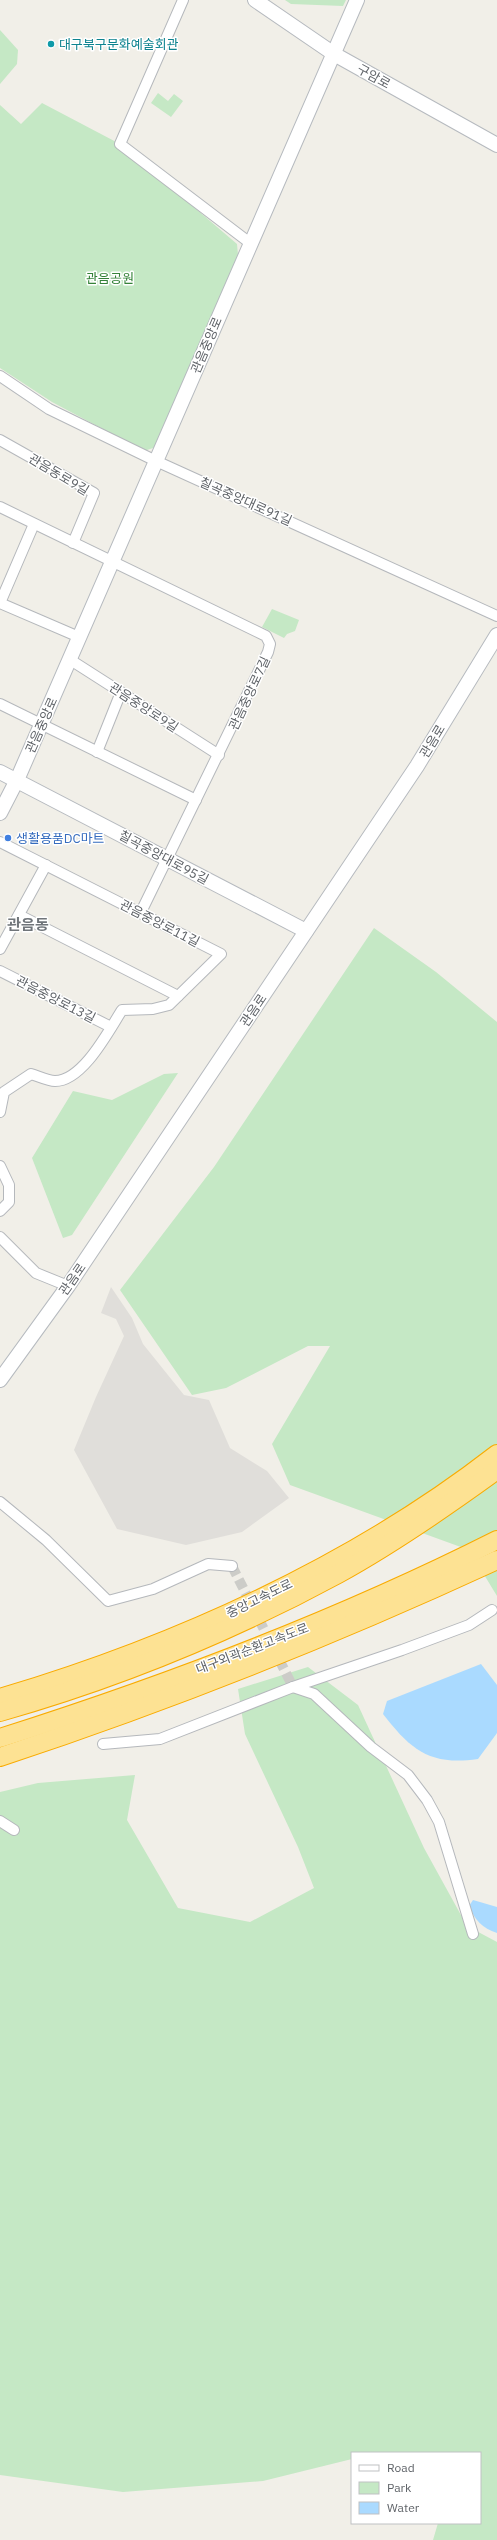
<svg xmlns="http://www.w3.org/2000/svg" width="497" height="2540" font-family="'IBM Plex Sans','Noto Sans KR',sans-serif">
  <rect width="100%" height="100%" fill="#f1efe8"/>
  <polygon fill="#e0deda" points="111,1287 132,1318 143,1344 184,1395 209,1400 230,1448 267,1471 289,1498 242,1532 186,1545 117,1529 74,1450 96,1397 124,1336 116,1319 101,1313"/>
  <g fill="#c5e8c5">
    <polygon points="285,0 346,0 343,6 291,4"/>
    <polygon points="0,30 18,50 17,64 0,84"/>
    <polygon points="158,93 168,101 174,94 183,101 171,117 151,103"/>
    <polygon points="42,103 120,144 237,244 238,255 156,447 144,451 52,402 0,368 0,105 21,124"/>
    <polygon points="272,609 299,620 295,631 287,634 284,638 262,627"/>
    <polygon points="374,928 436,972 497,1022 497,1596 469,1550 290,1485 272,1444 330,1346 308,1346 226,1388 192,1395 120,1290 214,1167"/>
    <polygon points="178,1073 72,1235 63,1238 32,1158 73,1091 112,1100 164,1074"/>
    <polygon points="308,1667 358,1705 424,1848 467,1926 497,1942 497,2540 433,2540 438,2523 480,2523 480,2453 352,2453 352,2459 263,2481 123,2492 0,2475 0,1792 38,1783 135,1775 127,1820 178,1908 250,1922 314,1888 298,1847 245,1734 238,1689"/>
  </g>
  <g fill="#aadaff">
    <path d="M481,1664L497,1685V1733L478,1759C430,1766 411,1750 383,1714L387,1701Z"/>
    <path d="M473,1900L497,1907V1933C482,1928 475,1920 469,1906Z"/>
  </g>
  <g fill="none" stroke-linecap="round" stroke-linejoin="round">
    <polyline stroke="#ccccc8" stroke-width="10" stroke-dasharray="10 5" stroke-linecap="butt" points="232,1566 293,1687"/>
    <defs>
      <g id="minor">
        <polyline points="183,0 120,144 250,243"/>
        <polyline points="0,376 49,409 156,461 497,616"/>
        <polyline points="0,440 94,493 73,543"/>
        <polyline points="0,507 266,636 270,644 268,652 141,912"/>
        <polyline points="0,603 79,637"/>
        <polyline points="0,603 34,524"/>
        <polyline points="69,659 219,755"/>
        <polyline points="0,704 196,800"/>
        <polyline points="97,752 121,692"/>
        <path d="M0,842L221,954L169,1005L153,1009L122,1010C109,1030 83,1081 55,1081C48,1081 38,1076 31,1074L4,1092L0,1112"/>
        <polyline points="19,915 178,996"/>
        <polyline points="0,949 46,865"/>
        <polyline points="0,971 111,1027"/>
        <polyline points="0,1166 9,1185 9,1202 0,1211"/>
        <polyline points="0,1237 36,1273 68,1286"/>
        <polyline points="0,1502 46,1540 108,1601 153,1589 208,1564 232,1566"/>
        <polyline points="293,1687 314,1694 371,1747 408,1775 427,1800 439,1822 473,1934"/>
        <polyline points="103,1744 160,1739 293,1687 402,1650 469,1625 492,1610"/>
        <polyline points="0,1821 14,1830"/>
      </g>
      <g id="secondary">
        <polyline points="255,0 334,54 497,145"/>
        <polyline points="0,772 306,931"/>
        <polyline points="0,813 17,780 357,0"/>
        <polyline points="0,1380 68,1286 417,766 497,635"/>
      </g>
      <g id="motorway">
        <path d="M0,1698C175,1646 353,1566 497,1454"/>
        <path d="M0,1712C116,1679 231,1632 338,1574C393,1544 446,1507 497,1470"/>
        <path d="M0,1738C170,1684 338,1620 497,1540"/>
        <path d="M0,1757C169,1701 335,1635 497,1560"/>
      </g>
    </defs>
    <use href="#minor" stroke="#b5b8bc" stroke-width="12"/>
    <use href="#secondary" stroke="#b6babf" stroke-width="16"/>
    <use href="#motorway" stroke="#f9ab00" stroke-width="20"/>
    <use href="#minor" stroke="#fff" stroke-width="10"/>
    <use href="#secondary" stroke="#fff" stroke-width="14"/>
    <use href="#motorway" stroke="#fde293" stroke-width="18"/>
  </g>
  <circle fill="#0f9aa8" stroke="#fff" stroke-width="1.5" cx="51" cy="44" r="4"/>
  <circle fill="#3f7fe0" stroke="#fff" stroke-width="1.5" cx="8" cy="838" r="4"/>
  <g text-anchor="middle" stroke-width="3" stroke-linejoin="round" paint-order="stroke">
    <g font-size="13" fill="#0d838f" stroke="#fff" text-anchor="start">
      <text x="59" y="49">대구북구문화예술회관</text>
    </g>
    <g font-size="13" fill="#5f6368" stroke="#fff">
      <text transform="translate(374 76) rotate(29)" y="5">구암로</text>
      <text transform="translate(206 345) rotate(-67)" y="5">관음중앙로</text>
      <text transform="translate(59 474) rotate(31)" y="5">관음동로9길</text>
      <text transform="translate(246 501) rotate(24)" y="5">칠곡중앙대로91길</text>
      <text transform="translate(249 693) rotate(-65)" y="5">관음중앙로7길</text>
      <text transform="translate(144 707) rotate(33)" y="5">관음중앙로9길</text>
      <text transform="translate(41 725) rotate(-66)" y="5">관음중앙로</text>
      <text transform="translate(432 741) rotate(-59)" y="5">관음로</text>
      <text transform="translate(164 857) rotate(28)" y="5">칠곡중앙대로95길</text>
      <text transform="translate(160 923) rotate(27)" y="5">관음중앙로11길</text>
      <text transform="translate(56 999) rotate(27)" y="5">관음중앙로13길</text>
      <text transform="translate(253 1010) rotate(-56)" y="5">관음로</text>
      <text transform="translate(72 1279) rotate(-55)" y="5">관음로</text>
      <text transform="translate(259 1598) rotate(-26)" y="5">중앙고속도로</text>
      <text transform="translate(252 1648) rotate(-21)" y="5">대구외곽순환고속도로</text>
    </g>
    <g font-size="13" fill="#348238" stroke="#fff">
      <text x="110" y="283">관음공원</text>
    </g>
    <g font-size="13" fill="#366cbe" stroke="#fff" text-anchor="start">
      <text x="16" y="843">생활용품DC마트</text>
    </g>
    <g font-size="15" font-weight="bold" fill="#70757a" stroke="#fff">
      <text x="28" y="930">관음동</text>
    </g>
  </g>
  <rect x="351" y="2452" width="130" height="72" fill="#ffffff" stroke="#bfc1c3"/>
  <rect x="359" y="2465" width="20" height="6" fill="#ffffff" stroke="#bfc1c3"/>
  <text x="387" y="2472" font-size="12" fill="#5f6368">Road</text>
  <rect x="359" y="2482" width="20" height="12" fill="#c5e8c5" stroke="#bfc1c3"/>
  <text x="387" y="2492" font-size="12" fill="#5f6368">Park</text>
  <rect x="359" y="2502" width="20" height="12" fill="#aadaff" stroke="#bfc1c3"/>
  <text x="387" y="2512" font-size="12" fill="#5f6368">Water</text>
</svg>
